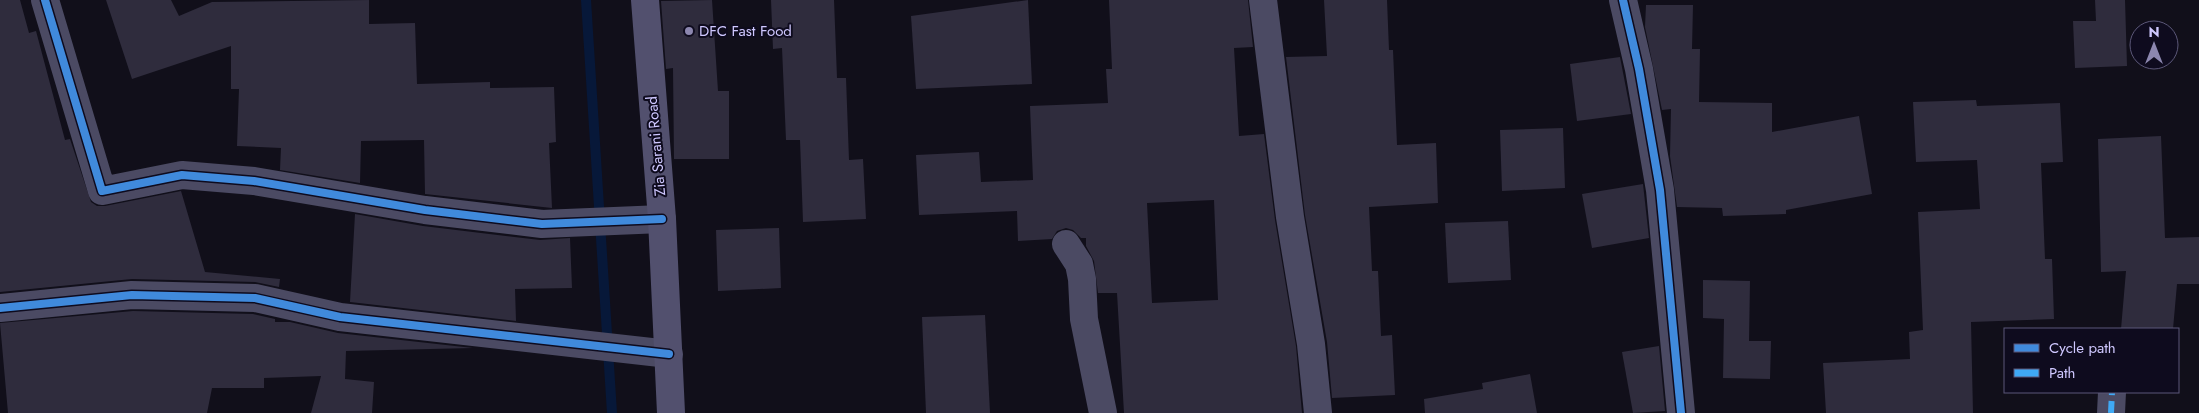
<svg xmlns="http://www.w3.org/2000/svg" width="2199" height="413" font-family="Jost,sans-serif">
  <rect width="100%" height="100%" fill="#110f1a"/>
  <g fill="none" stroke-linecap="round" stroke-linejoin="round">
    <polyline stroke="#071839" stroke-width="10" points="586,0 612,413"/>
  </g>
  <g fill="#2f2c3d" fill-rule="evenodd">
    <polygon points="0,0 20,0 29,33 36,31 65,140 70,139 91,202 97,206 105,206 181,191 205,272 280,279 279,287 255,282 132,279 0,292"/>
    <polygon points="106,0 171,0 179,16 212,2 369,0 369,24 415,23 417,84 490,82 490,88 554,87 556,142 549,143 552,208 425,194 424,140 361,141 360,183 280,170 281,148 237,146 239,89 231,89 231,46 132,79"/>
    <polygon points="712,0 718,91 729,91 729,159 674,159 673,68 666,69 661,1"/>
    <polygon points="771,0 834,0 837,78 846,78 849,160 863,159 866,219 803,222 800,140 786,140 782,48 773,49"/>
    <polygon points="1028,0 1032,84 916,89 911,16"/>
    <path d="M1109,0H1248L1253,47L1234,48L1239,136L1264,134L1275,220L1296,346L1302,413H1124L1117,293H1098L1094,261L1086,246V238H1081L1073,230L1066,228L1057,231L1052,239L1018,241L1017,211L919,215L916,155L979,152L981,182L1033,180L1030,106L1108,103L1106,69H1112ZM1214,200L1218,300L1152,303L1147,203Z"/>
    <polygon points="1324,0 1387,0 1389,50 1393,50 1397,145 1436,143 1438,203 1369,207 1372,271 1378,271 1381,336 1392,335 1395,395 1332,398 1327,342 1305,215 1286,57 1327,56"/>
    <polygon points="2095,0 2125,0 2127,66 2075,68 2073,21 2096,21"/>
    <polygon points="1646,5 1693,5 1692,49 1700,49 1699,102 1772,103 1772,132 1859,116 1872,194 1786,210 1786,214 1723,216 1722,208 1677,207 1670,156 1671,109 1662,110 1645,27"/>
    <polygon points="1620,57 1631,114 1577,121 1570,64"/>
    <polygon points="1976,100 1977,106 2060,103 2063,162 2041,163 2045,259 2052,259 2054,319 1971,322 1973,413 1826,413 1823,363 1910,359 1909,332 1923,330 1918,212 1980,209 1977,160 1916,162 1913,102"/>
    <polygon points="1563,128 1565,188 1502,191 1500,130"/>
    <polygon points="2161,136 2165,238 2199,237 2199,284 2177,284 2173,329 2121,329 2126,271 2101,272 2098,139"/>
    <polygon points="1643,184 1649,238 1592,248 1582,194"/>
    <polygon points="355,214 423,226 540,240 570,238 572,288 515,289 516,321 350,302"/>
    <polygon points="1508,221 1511,280 1448,283 1445,223"/>
    <polygon points="779,228 781,288 718,291 716,230"/>
    <polygon points="1703,280 1750,281 1749,341 1771,341 1770,379 1723,378 1724,319 1703,318"/>
    <polygon points="133,311 253,314 275,319 275,322 290,322 338,333 473,348 346,351 345,379 374,382 372,413 311,413 321,376 264,378 264,388 212,388 207,413 8,413 0,323"/>
    <polygon points="985,315 990,413 926,413 922,317"/>
    <polygon points="1659,346 1665,411 1633,413 1622,352"/>
    <polygon points="1530,374 1537,413 1425,413 1424,399 1483,389 1482,383"/>
  </g>
  <g fill="none" stroke-linecap="round" stroke-linejoin="round">
    <g stroke="#4b4a63" stroke-width="28">
      <polyline points="45,0 102,191 182,175 254,181 425,210 542,224 662,219"/>
      <polyline points="1263,0 1290,217 1311,344 1318,413"/>
      <polyline points="1623,0 1639,69 1660,190 1681,413"/>
      <polyline points="1066,244 1079,264 1082,279 1084,319 1103,413"/>
      <polyline points="0,308 132,295 255,298 340,317 669,354"/>
      <polyline points="2111,413 2112,392"/>
    </g>
    <polyline stroke="#52506e" stroke-width="28" points="645,0 662,219 671,413"/>
    <polyline stroke="#3fa9f5" stroke-width="6" stroke-dasharray="12 6" stroke-linecap="butt" points="2111,413 2112,392"/>
    <defs>
      <g id="cycleway">
        <polyline points="45,0 102,191 182,175 254,181 425,210 542,224 662,219"/>
        <polyline points="1623,0 1639,69 1660,190 1681,413"/>
        <polyline points="0,308 132,295 255,298 340,317 669,354"/>
      </g>
    </defs>
    <use href="#cycleway" stroke="#0e0b1e" stroke-width="11"/>
    <use href="#cycleway" stroke="#408adc" stroke-width="8"/>
  </g>
  <circle fill="#8c87af" stroke="#0e0b1e" stroke-width="2" cx="689" cy="31" r="5"/>
  <g text-anchor="middle" stroke-width="4" stroke-linejoin="round" paint-order="stroke">
    <g font-size="15" fill="#cfc8ff" stroke="#0e0b1e" text-anchor="start">
      <text x="699" y="36">DFC Fast Food</text>
    </g>
    <g font-size="15" fill="#cfc8ff" stroke="#0e0b1e">
      <text transform="translate(656 146) rotate(-95)" y="5">Zia Sarani Road</text>
    </g>
  </g>
  <rect x="2004" y="328" width="175" height="65" fill="#0e0b1e" stroke="#5b5778"/>
  <rect x="2014" y="344" width="25" height="8" fill="#408adc" stroke="#5b5778"/>
  <text x="2049" y="353" font-size="15" fill="#cfc8ff">Cycle path</text>
  <rect x="2014" y="369" width="25" height="8" fill="#3fa9f5" stroke="#5b5778"/>
  <text x="2049" y="378" font-size="15" fill="#cfc8ff">Path</text>
  <g transform="translate(2154 45)"><circle r="24" fill="#0e0b1e" stroke="#5b5778"/>
  <path d="M0-4L9 19L0 12L-9 19Z" fill="#8c87af"/>
  <text y="-8" font-size="14" font-weight="bold" text-anchor="middle" fill="#cfc8ff">N</text>
  </g>
</svg>
